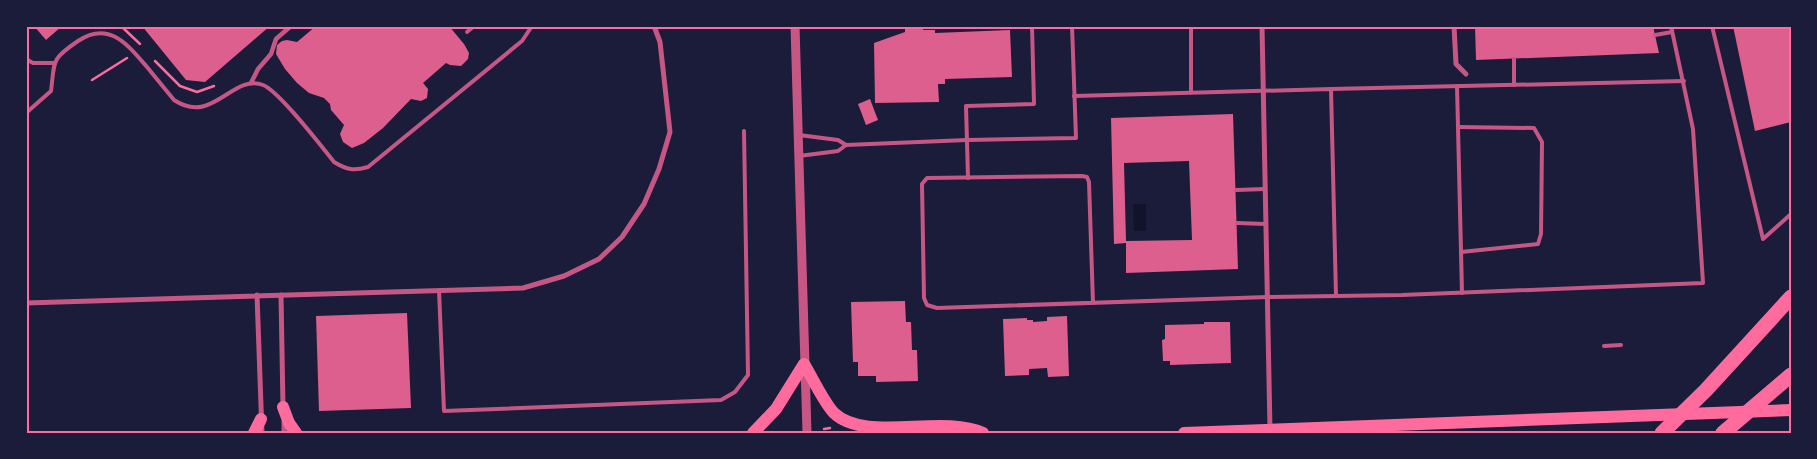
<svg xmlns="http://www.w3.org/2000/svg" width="1817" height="459" font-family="'PT Sans',sans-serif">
  <rect width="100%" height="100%" fill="#1b1b3a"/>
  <polygon fill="#12122b" points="1133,204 1146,204 1146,231 1134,231"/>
  <g fill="#dd5f8e" fill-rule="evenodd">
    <polygon points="34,26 62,26 46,40"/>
    <polygon points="142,26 270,26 205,82 186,80"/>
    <polygon points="316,26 449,26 464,44 469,53 468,59 461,66 450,65 446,63 423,83 428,89 427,98 421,101 411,99 383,128 364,143 352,148 343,142 340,134 344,125 331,110 330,104 324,98 309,93 297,83 285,69 276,54 277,45 282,41 287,40 297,42"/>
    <polygon points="905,26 923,26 923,30 935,30 935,33 1010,30 1012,77 945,79 945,84 938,84 939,102 875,103 874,43 905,32"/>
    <polygon points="1475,26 1653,26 1659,53 1476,60"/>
    <polygon points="1733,26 1791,26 1791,122 1755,131"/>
    <polygon points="870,99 878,120 866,125 858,104"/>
    <path d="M1233,114L1238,269L1126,273V243L1114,244L1111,118ZM1189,161L1192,240L1126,241L1124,163Z"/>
    <polygon points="905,301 906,322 911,322 912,350 917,350 918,381 876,382 876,376 858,376 858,362 853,362 851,302"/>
    <polygon points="407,313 411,408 319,411 316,316"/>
    <polygon points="1067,316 1069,376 1048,377 1047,368 1029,369 1029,375 1005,376 1003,319 1027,318 1027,320 1033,320 1033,322 1047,321 1047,317"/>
    <polygon points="1204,322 1230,322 1231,363 1170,365 1170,361 1163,361 1162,340 1165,339 1165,325 1204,324"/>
  </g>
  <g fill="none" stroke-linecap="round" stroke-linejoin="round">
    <g stroke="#ff6b9d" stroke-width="2.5">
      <polyline points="121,26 140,44"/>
      <polyline points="155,61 180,86 197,92 214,86"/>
      <polyline points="92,80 127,58"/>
      <polyline points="824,429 830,428"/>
    </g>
    <g stroke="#c65784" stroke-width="4">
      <polyline points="1712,26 1763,239 1791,214"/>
      <polyline points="467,32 474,26"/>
      <polyline points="1655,35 1672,32"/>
      <polyline points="26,59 33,63 54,63"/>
      <polyline points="1514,59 1514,85"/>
      <polyline points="1457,86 1462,293"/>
      <polyline points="1331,89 1684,81"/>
      <polyline points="1191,92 1191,26"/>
      <polyline points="1074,96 1331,89 1336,296"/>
      <path d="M26,113L51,91C55,61 50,60 78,41C109,20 128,45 147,67C156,78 165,89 174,100C213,126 232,73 263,85C279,91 321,146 334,162C347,170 354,171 368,167L522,41L532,26"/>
      <polyline points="1458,127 1534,128 1542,142 1541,234 1538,244 1461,252"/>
      <polyline points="799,135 838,140 846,145 967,140 1076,138 1072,26"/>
      <polyline points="799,156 838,151 846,145"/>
      <polyline points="968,178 966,106 1034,104 1032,26"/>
      <polyline points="1236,190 1265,189"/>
      <polyline points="1237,223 1266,224"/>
      <polyline points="439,290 444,411 721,400 735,392 748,375 744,131"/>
      <polyline points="1093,303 1089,182 1087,177 1082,176 927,178 922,184 924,298 927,305 937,308 1268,297 1402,295 1703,283 1693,129 1671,26"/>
      <polyline points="1604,346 1621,345"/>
    </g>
    <polyline stroke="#c65784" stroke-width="4.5" points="251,83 258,69 271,54 276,39 291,26"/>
    <g stroke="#c65784" stroke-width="5">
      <polyline points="1262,26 1270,430"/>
      <polyline points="1454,26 1456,64 1466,74"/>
      <polyline points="257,295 262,433"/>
      <polyline points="281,295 283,407"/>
      <polyline points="26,303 523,288 564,276 599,259 622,237 644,204 659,169 670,132 660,42 654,26"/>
      <polyline points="284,421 284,433"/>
    </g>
    <polyline stroke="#c65784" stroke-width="9" points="795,26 807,433"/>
    <g stroke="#ff6b9d" stroke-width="12">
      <polyline points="283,407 289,423 296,433"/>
      <polyline points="254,433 261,419"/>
      <path d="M753,433L776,409L804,364C812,377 824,403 834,413C865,443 942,414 983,433"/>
      <polyline points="1184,433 1791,410"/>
    </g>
    <g stroke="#ff6b9d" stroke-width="15">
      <polyline points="1662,433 1706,390 1791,297"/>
      <polyline points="1723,433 1791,375"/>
    </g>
  </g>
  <rect width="1817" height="459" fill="none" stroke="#1b1b3a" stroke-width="55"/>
  <rect x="28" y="28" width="1762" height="404" fill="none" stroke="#ff6b9d" stroke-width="2"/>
</svg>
